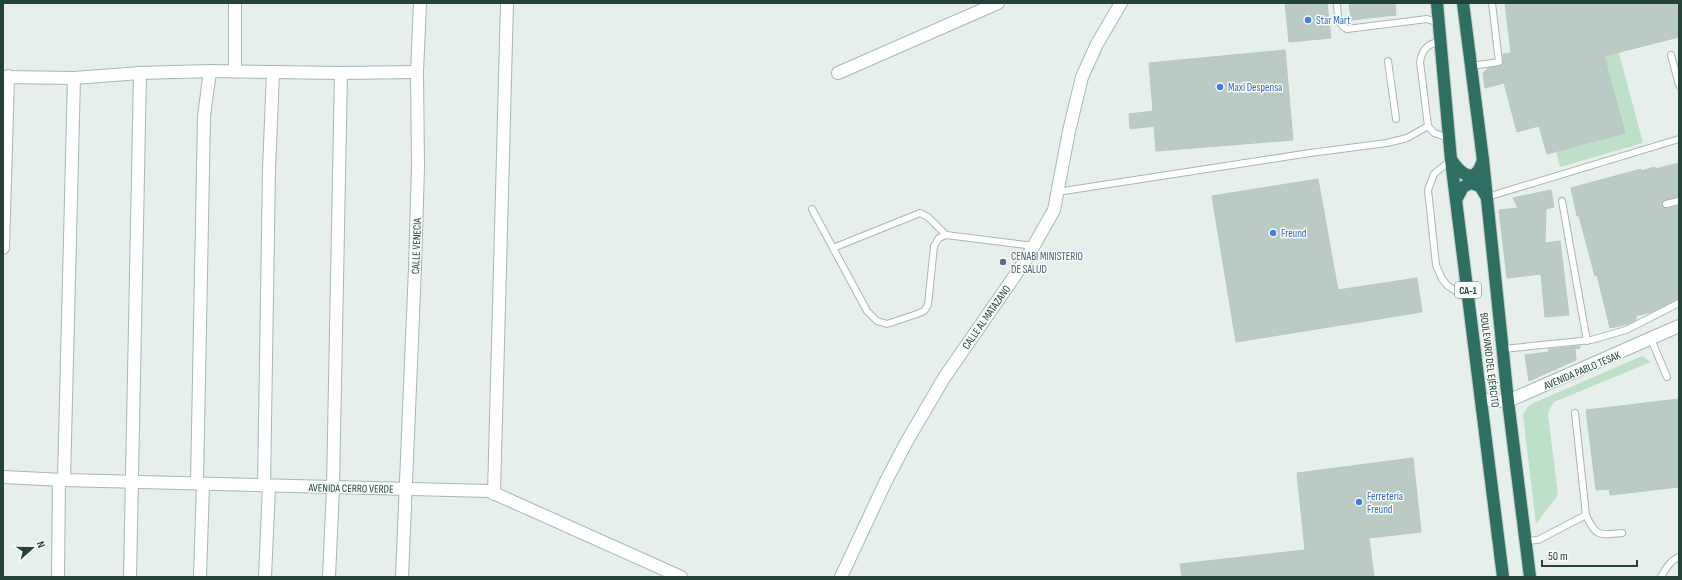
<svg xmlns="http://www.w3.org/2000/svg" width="1682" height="580" font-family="'Sofia Sans Condensed',sans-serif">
  <rect width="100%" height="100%" fill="#e6efeb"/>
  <g fill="#bfe0c8">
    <polygon points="1619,53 1643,143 1560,167 1556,152 1625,133 1604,56"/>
    <path d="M1642,356L1651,362L1554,402L1550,408L1548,415L1558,495L1536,524L1523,415C1526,408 1529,405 1536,402Z"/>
  </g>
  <g fill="#bbcac4" stroke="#b8c9c2">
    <polygon points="1285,3 1327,3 1331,38 1289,42"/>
    <polygon points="1349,3 1395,3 1396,15 1351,20"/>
    <polygon points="1505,3 1679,3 1679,37 1604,56 1625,133 1547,154 1539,126 1517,132 1504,83 1485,88 1483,73 1488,68 1502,65 1503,62 1503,54 1511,53"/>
    <polygon points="1285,50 1293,140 1156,151 1154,126 1130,129 1129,114 1153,111 1149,63"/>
    <polygon points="1679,163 1679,197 1665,200 1662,205 1665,208 1679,206 1679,299 1651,312 1636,316 1636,320 1628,324 1610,328 1597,275 1595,276 1579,216 1577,216 1571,188 1641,169 1641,171 1655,167 1655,169"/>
    <polygon points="1318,179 1338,290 1417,278 1422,312 1236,342 1212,196"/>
    <polygon points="1551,190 1554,207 1546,209 1545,243 1560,241 1569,315 1545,317 1541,274 1507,278 1499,210 1518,208 1513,198"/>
    <polygon points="1580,346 1580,348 1575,349 1576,360 1529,381 1525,355 1549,352 1548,349"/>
    <polygon points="1679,399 1679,487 1610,495 1609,489 1596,490 1586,410"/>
    <polygon points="1413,458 1421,532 1369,538 1374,577 1182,577 1180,564 1305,550 1297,473"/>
  </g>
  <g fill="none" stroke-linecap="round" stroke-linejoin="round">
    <defs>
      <g id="lane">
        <path d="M1337,3C1338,14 1336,24 1347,29L1427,19L1433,21L1439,26"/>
        <path d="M1440,41C1428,44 1422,49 1420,62L1428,126L1434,133L1449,138"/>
        <polyline points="1671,55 1679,85"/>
        <polyline points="1388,61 1396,119"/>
        <polyline points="1471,66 1499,62 1492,3"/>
        <polyline points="1451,160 1434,174 1428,190 1436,265 1442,279 1448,286 1462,295 1469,297"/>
        <polyline points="1057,192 1310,153 1387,143 1407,138 1428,126"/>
        <polyline points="1487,197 1679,139"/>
        <polyline points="1562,201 1587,341"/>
        <polyline points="1666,204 1679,201"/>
        <polyline points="812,209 867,311 877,321 887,324 917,314 924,311 928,305 934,246 939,238 946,235 1034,246"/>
        <polyline points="833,248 920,213 928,217 946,235"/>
        <polyline points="1651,339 1667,377"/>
        <polyline points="1503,349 1591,340 1626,330 1679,303"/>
        <polyline points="1575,413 1586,515"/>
        <path d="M1525,541L1538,540L1586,515C1596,537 1598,535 1622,533"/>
        <path d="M1661,577C1666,568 1670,561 1679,557"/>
      </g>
      <g id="street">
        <polyline points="235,71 235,3"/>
        <polyline points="838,73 998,3"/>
        <polyline points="3,77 74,78 140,73 210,71 341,73 417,72"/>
        <polyline points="3,248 8,76"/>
        <polyline points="3,477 64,480 489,491 681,577"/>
        <polyline points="64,480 74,78"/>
        <polyline points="197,483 204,116 210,71"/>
        <polyline points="264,486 269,169 273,72"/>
        <polyline points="494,494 507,3"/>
        <polyline points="58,577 59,480"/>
        <polyline points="130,577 140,73"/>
        <polyline points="200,577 203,484"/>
        <polyline points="265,577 269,486"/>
        <polyline points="329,577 333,487 341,73"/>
        <polyline points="402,577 415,268 418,167 417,72 420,3"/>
      </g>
      <g id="secondary">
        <polyline points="1482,400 1508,401 1679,326"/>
        <polyline points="841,577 886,481 907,441 944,378 1025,261 1054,210 1069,131 1082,77 1097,44 1121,3"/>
      </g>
      <g id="highway">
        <polyline points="1437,3 1451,160 1503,577"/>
        <polyline points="1463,3 1483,160 1508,401 1530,577"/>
        <path d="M1452,161C1463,177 1476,184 1483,160"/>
        <polyline points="1456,200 1463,187 1471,183 1480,186 1486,196"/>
      </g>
    </defs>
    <use href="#lane" stroke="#a8b8b2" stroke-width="8"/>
    <use href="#street" stroke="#a8b8b2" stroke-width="14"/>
    <use href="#secondary" stroke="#a4bbb3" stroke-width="14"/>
    <use href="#highway" stroke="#c2cac8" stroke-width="14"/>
    <use href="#lane" stroke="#fff" stroke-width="6"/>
    <use href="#street" stroke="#fff" stroke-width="12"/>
    <use href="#secondary" stroke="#fff" stroke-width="12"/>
    <use href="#highway" stroke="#2f6f62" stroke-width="12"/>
  </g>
  <g fill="#3f7fe0" stroke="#f7fbf9" stroke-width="1.5">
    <circle cx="1308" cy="20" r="4"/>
    <circle cx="1220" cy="87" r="4"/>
    <circle cx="1273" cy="233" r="4"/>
    <circle cx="1359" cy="502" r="4"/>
  </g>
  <circle fill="#5c6f8a" stroke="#f7fbf9" stroke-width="1.5" cx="1003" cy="262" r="4"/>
  <g text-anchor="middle" stroke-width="3" stroke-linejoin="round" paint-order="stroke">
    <rect fill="#f7fbf9" stroke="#637a73" stroke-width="1" x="1455" y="282" width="26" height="16" rx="3"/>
    <g font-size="10" font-weight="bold" fill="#24423a">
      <text x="1468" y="294">CA-1</text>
    </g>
    <g font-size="11" fill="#366cbe" stroke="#f7fbf9" text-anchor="start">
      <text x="1316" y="24">Star Mart</text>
      <text x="1228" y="91">Maxi Despensa</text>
      <text x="1281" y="237">Freund</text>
      <text x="1367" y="500">Ferretería<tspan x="1367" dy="13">Freund</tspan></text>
    </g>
    <g font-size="11" fill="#24423a" stroke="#f7fbf9">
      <text transform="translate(416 246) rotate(-88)" y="4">CALLE VENECIA</text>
      <text transform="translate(986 317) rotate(-55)" y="4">CALLE AL MATAZANO</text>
      <text transform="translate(1490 360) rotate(83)" y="4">BOULEVARD DEL EJÉRCITO</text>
      <text transform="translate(1582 370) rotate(-23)" y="4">AVENIDA PABLO TESAK</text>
      <text transform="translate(351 488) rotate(1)" y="4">AVENIDA CERRO VERDE</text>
    </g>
    <g font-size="11" fill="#4e5e75" stroke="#f7fbf9" text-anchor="start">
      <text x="1011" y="260">CENABI MINISTERIO<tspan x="1011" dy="13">DE SALUD</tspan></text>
    </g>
  </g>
  <rect width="1682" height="580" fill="none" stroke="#24423a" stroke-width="8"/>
  <g transform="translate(32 548) rotate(69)" stroke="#f7fbf9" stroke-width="3" paint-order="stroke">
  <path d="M0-3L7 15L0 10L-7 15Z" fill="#24423a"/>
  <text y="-6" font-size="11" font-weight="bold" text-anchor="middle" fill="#24423a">N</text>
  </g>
  <path d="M1542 560v6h95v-6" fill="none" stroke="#24423a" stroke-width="2"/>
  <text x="1548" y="560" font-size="12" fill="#24423a" stroke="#f7fbf9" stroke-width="3" paint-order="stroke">50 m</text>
</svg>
